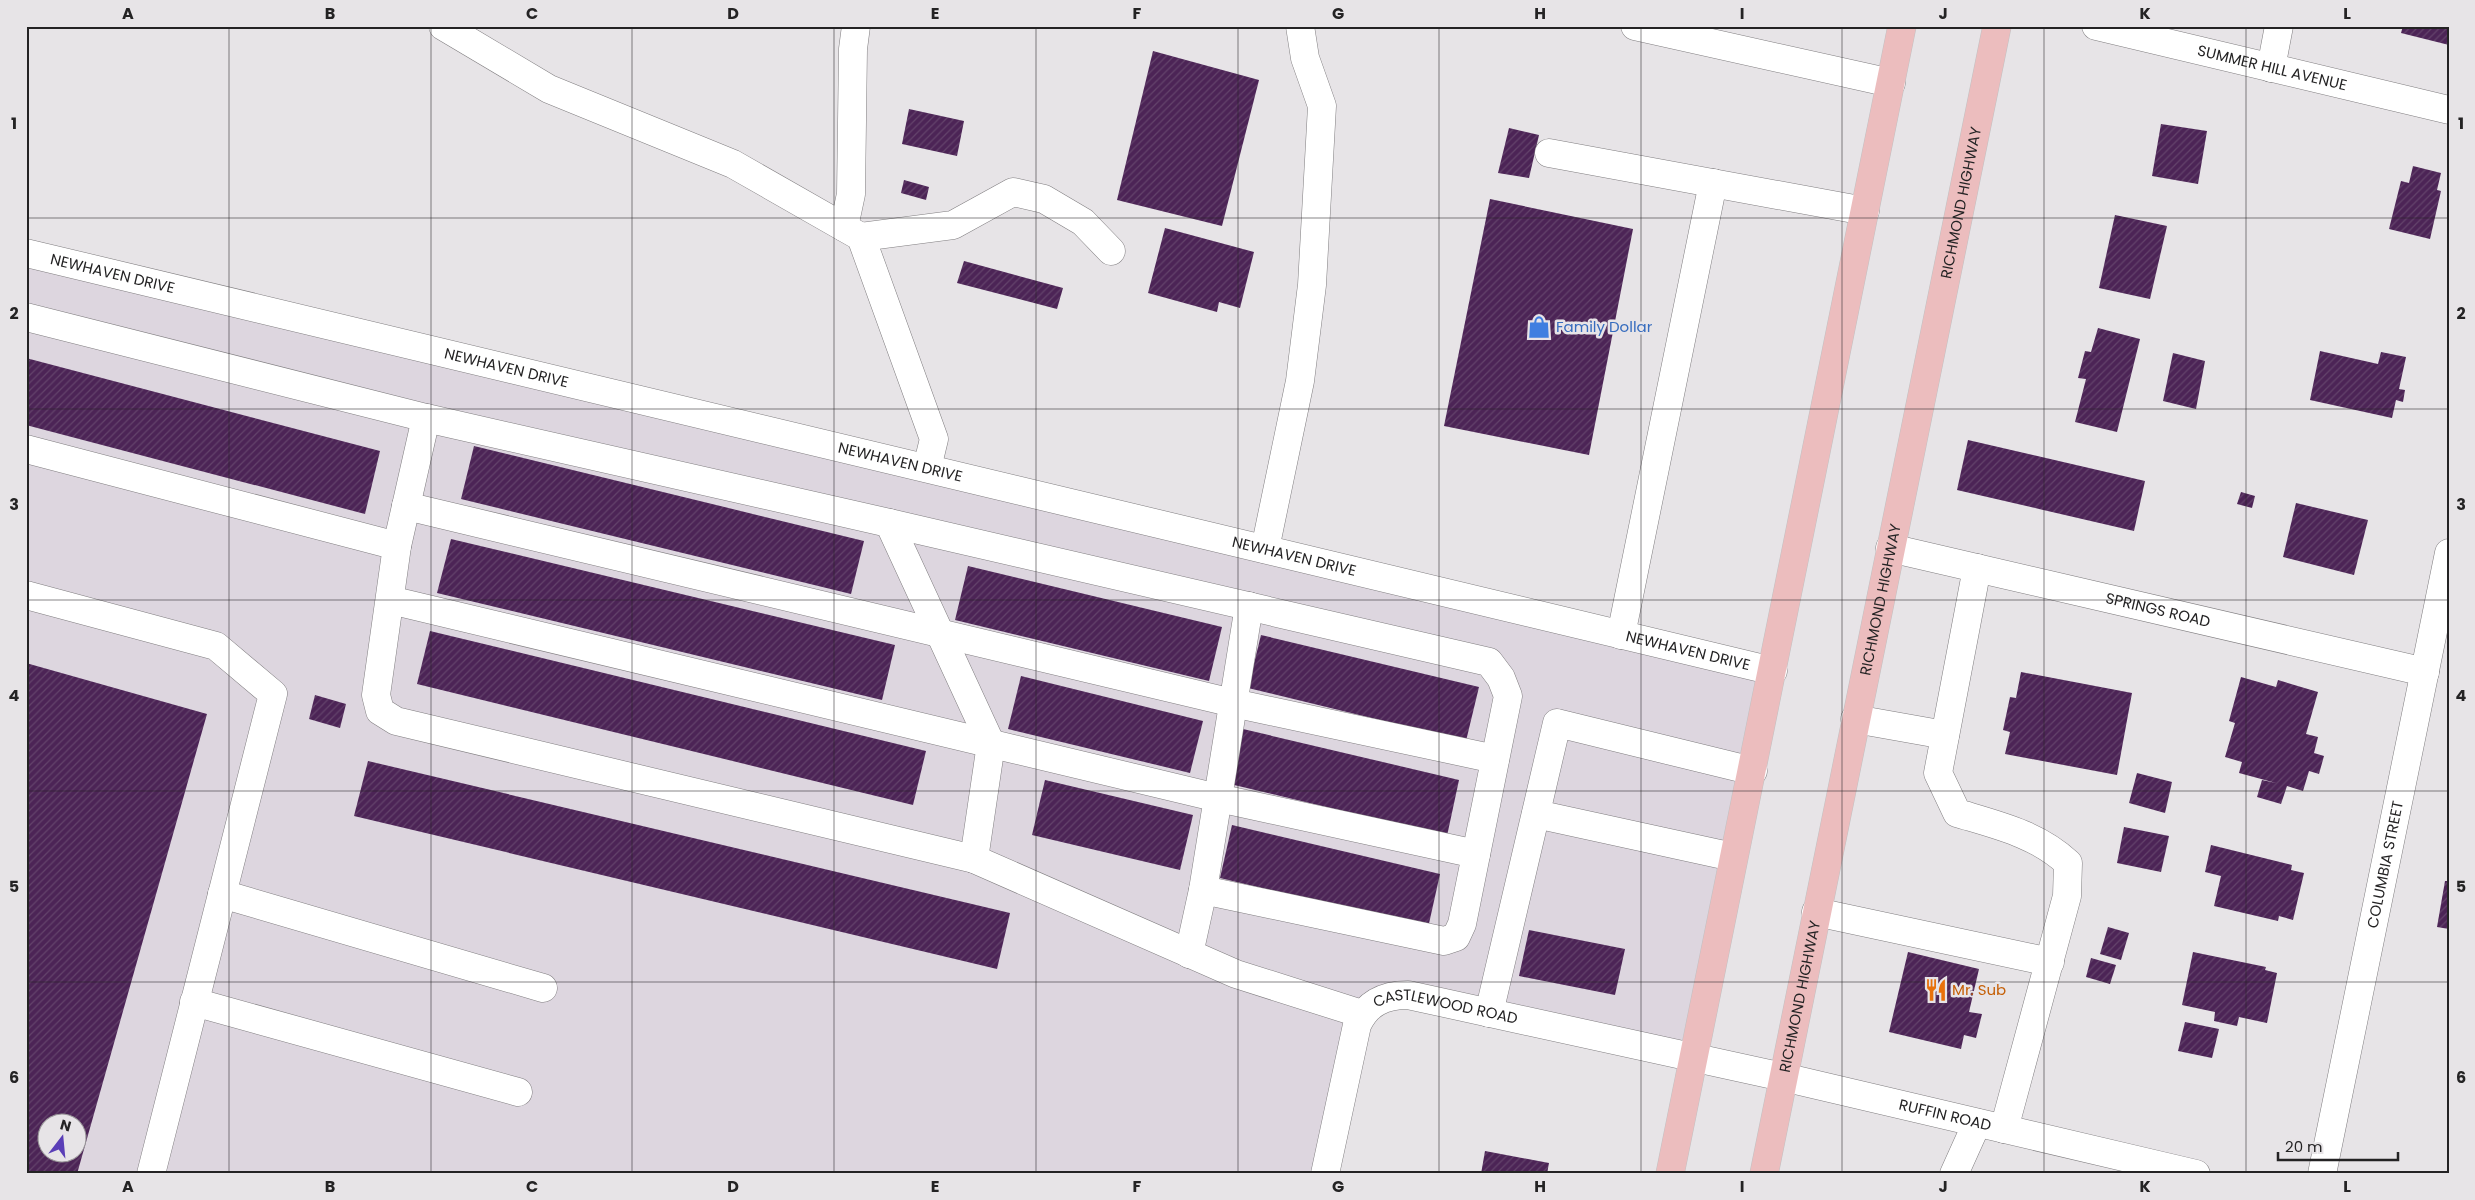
<svg xmlns="http://www.w3.org/2000/svg" width="2475" height="1200" font-family="Poppins,sans-serif">
  <defs>
    <pattern id="building-hatch" width="6" height="6" patternUnits="userSpaceOnUse" patternTransform="scale(1.25)"><rect width="6" height="6" fill="#4c2456"/><path d="M-1 1l2-2M0 6l6-6M5 7l2-2" fill="none" stroke="#63436b"/></pattern>
  </defs>
  <rect width="100%" height="100%" fill="#e7e4e7"/>
  <path fill="#ddd6df" fill-rule="evenodd" d="M26,253L1773,671L1695,1058L1425,998L1371,1005L1325,1174H26ZM48,1122H78V1152H48Z"/>
  <g fill="url(#building-hatch)" fill-rule="evenodd">
    <polygon points="2403,26 2449,26 2449,45 2401,33"/>
    <polygon points="1153,51 1259,80 1222,226 1117,200"/>
    <polygon points="909,109 964,121 957,156 902,144"/>
    <polygon points="2161,124 2207,131 2198,184 2152,176"/>
    <polygon points="1509,128 1539,135 1529,178 1498,173"/>
    <polygon points="2413,166 2441,173 2437,190 2441,191 2430,239 2389,229 2401,181 2409,183"/>
    <polygon points="904,180 929,187 926,200 901,193"/>
    <polygon points="1490,199 1633,229 1589,455 1444,426"/>
    <polygon points="2115,215 2167,226 2150,299 2099,288"/>
    <polygon points="1165,228 1254,252 1240,308 1219,302 1217,312 1148,293"/>
    <polygon points="964,261 1063,288 1057,309 957,283"/>
    <polygon points="2098,328 2140,339 2117,432 2075,422 2086,379 2078,378 2085,351 2091,352"/>
    <polygon points="2320,351 2378,364 2381,352 2406,357 2399,389 2405,390 2403,402 2396,400 2392,418 2310,400"/>
    <polygon points="2173,353 2205,361 2196,409 2163,401"/>
    <polygon points="26,358 380,451 365,514 26,425"/>
    <polygon points="1968,440 2145,481 2134,531 1957,490"/>
    <polygon points="474,446 864,541 851,594 461,499"/>
    <polygon points="2241,492 2255,496 2252,508 2237,504"/>
    <polygon points="2296,503 2368,520 2354,575 2283,557"/>
    <polygon points="451,539 895,645 882,700 437,593"/>
    <polygon points="968,566 1222,627 1209,681 955,620"/>
    <polygon points="430,631 926,751 913,805 417,684"/>
    <polygon points="1261,635 1479,687 1466,741 1248,688"/>
    <path d="M26,663L207,714L77,1174H26ZM48,1122H78V1152H48Z"/>
    <polygon points="2021,672 2132,693 2117,775 2005,754 2010,732 2003,730 2010,697 2016,698"/>
    <polygon points="1021,676 1203,721 1190,773 1008,729"/>
    <polygon points="2241,677 2276,687 2278,680 2318,692 2306,734 2318,737 2314,753 2324,756 2319,774 2309,771 2303,791 2287,786 2281,804 2257,797 2262,780 2276,783 2239,773 2242,762 2225,757 2235,723 2229,721"/>
    <polygon points="315,695 346,704 340,728 309,719"/>
    <polygon points="1243,729 1459,780 1447,836 1230,784"/>
    <polygon points="368,761 1010,913 997,969 354,816"/>
    <polygon points="2137,773 2172,782 2165,813 2129,803"/>
    <polygon points="1045,780 1193,815 1180,870 1032,835"/>
    <polygon points="1232,825 1440,874 1428,928 1220,878"/>
    <polygon points="2124,827 2169,836 2161,872 2117,863"/>
    <polygon points="2211,845 2292,865 2291,870 2304,873 2293,920 2279,916 2278,921 2214,906 2221,876 2205,872"/>
    <polygon points="2445,881 2449,881 2449,929 2437,927"/>
    <polygon points="2108,927 2129,933 2121,960 2100,954"/>
    <polygon points="1529,930 1625,949 1615,995 1519,976"/>
    <polygon points="1908,952 1979,969 1969,1012 1982,1014 1976,1038 1964,1035 1961,1049 1889,1032"/>
    <polygon points="2193,952 2266,967 2265,970 2277,973 2267,1023 2239,1017 2237,1026 2214,1021 2215,1012 2182,1005"/>
    <polygon points="2091,958 2116,965 2110,984 2086,977"/>
    <polygon points="2185,1022 2219,1029 2212,1058 2178,1051"/>
    <polygon points="1485,1151 1549,1163 1547,1174 1481,1174"/>
  </g>
  <g fill="none" stroke-linecap="round" stroke-linejoin="round">
    <defs>
      <g id="minor">
        <polyline points="443,26 549,89 733,164 861,237 934,439 927,468"/>
        <polyline points="1635,26 1891,83"/>
        <path id="s1" d="M2096,26L2449,110"/>
        <polyline points="2271,68 2279,26"/>
        <polyline points="1549,153 1865,211"/>
        <polyline points="844,227 851,194 853,49 856,26"/>
        <polyline points="861,237 953,225 1013,192 1044,199 1083,222 1111,251"/>
        <path id="s2" d="M26,253L1773,671"/>
        <polyline points="26,317 426,418 889,523 991,744 974,859 396,721 380,711 376,695 397,546 26,449"/>
        <polyline points="406,506 1233,703 1495,759"/>
        <polyline points="889,523 1489,662 1501,678 1508,696 1462,924 1456,937 1444,941 1203,890 1189,954"/>
        <polyline points="397,546 426,418"/>
        <path id="s3" d="M1890,548L2425,672"/>
        <polyline points="1265,549 1300,381 1312,285 1322,106 1305,58 1300,26"/>
        <path d="M1977,568L1938,773L1957,813C1997,825 2037,834 2068,863L2067,896L2004,1129"/>
        <polyline points="26,595 216,646 273,694 151,1174"/>
        <polyline points="390,600 1218,798 1476,854"/>
        <polyline points="1621,635 1713,183"/>
        <polyline points="1855,719 1945,735"/>
        <polyline points="1536,814 1733,857"/>
        <polyline points="974,859 1236,974 1362,1014"/>
        <polyline points="1203,890 1249,606"/>
        <polyline points="222,894 543,988"/>
        <polyline points="1816,912 2050,962"/>
        <polyline points="194,1002 518,1092"/>
        <polyline points="1489,1013 1557,723 1753,771"/>
        <path id="s4" d="M1325,1174L1357,1025C1367,1003 1384,995 1408,995L1783,1077L2196,1174"/>
        <polyline points="1954,1174 1977,1123"/>
        <path id="s5" d="M2322,1174L2449,553"/>
      </g>
      <g id="major">
        <polyline points="1670,1174 1902,26"/>
        <path id="s6" d="M1764,1174L1997,26"/>
      </g>
    </defs>
    <use href="#minor" stroke="#807e80" stroke-width="29"/>
    <use href="#major" stroke="#c2c1c2" stroke-width="29"/>
    <use href="#minor" stroke="#fff" stroke-width="28"/>
    <use href="#major" stroke="#ecbdbe" stroke-width="28"/>
  </g>
  <path fill="none" stroke="#242324" stroke-width="1" stroke-opacity="0.55" d="M229,26V1174M431,26V1174M632,26V1174M834,26V1174M1036,26V1174M1238,26V1174M1439,26V1174M1641,26V1174M1842,26V1174M2044,26V1174M2246,26V1174M26,218H2449M26,409H2449M26,600H2449M26,791H2449M26,982H2449"/>
  <defs>
    <symbol id="shop-bare" viewBox="-9 -9 18 18"><path d="M-5-2.5h2.3a2.7 3.5 0 0 1 5.4 0H5L5.5 6h-11ZM-1.5-2.5h3a1.5 2.3 0 0 0-3 0Z" fill="#3f7fe0" stroke="#e7e4e7" stroke-width="2.5" paint-order="stroke"/></symbol>
    <symbol id="restaurant-bare" viewBox="-9 -9 18 18"><path d="M-5-6h1v4h1v-4h1v4h1v-4h1v5L-1.5 .5V6h-2V.5L-5-1ZM5-6V6H3V1.5H1.5Q1.5-4 5-6Z" fill="#e8710a" stroke="#e7e4e7" stroke-width="2.5" paint-order="stroke"/></symbol>
  </defs>
  <g fill-rule="evenodd">
    <use href="#shop-bare" x="1523" y="311" width="32" height="32"/>
    <use href="#restaurant-bare" x="1920" y="974" width="32" height="32"/>
  </g>
  <g text-anchor="middle" stroke-width="5" stroke-linejoin="round" paint-order="stroke">
    <g font-size="15" fill="#242324" stroke="#e7e4e7">
      <text dy="5" stroke="none"><textPath href="#s1" startOffset="181">SUMMER HILL AVENUE</textPath></text>
      <text dy="5" stroke="none"><textPath href="#s6" startOffset="991">RICHMOND HIGHWAY</textPath></text>
      <text dy="5" stroke="none"><textPath href="#s2" startOffset="89">NEWHAVEN DRIVE</textPath></text>
      <text dy="5" stroke="none"><textPath href="#s2" startOffset="494">NEWHAVEN DRIVE</textPath></text>
      <text dy="5" stroke="none"><textPath href="#s2" startOffset="899">NEWHAVEN DRIVE</textPath></text>
      <text dy="5" stroke="none"><textPath href="#s2" startOffset="1304">NEWHAVEN DRIVE</textPath></text>
      <text dy="5" stroke="none"><textPath href="#s6" startOffset="586">RICHMOND HIGHWAY</textPath></text>
      <text dy="5" stroke="none"><textPath href="#s3" startOffset="275">SPRINGS ROAD</textPath></text>
      <text dy="5" stroke="none"><textPath href="#s2" startOffset="1709">NEWHAVEN DRIVE</textPath></text>
      <text dy="5" stroke="none"><textPath href="#s5" startOffset="316">COLUMBIA STREET</textPath></text>
      <text dy="5" stroke="none"><textPath href="#s6" startOffset="181">RICHMOND HIGHWAY</textPath></text>
      <text dy="5" stroke="none"><textPath href="#s4" startOffset="254">CASTLEWOOD ROAD</textPath></text>
      <text dy="5" stroke="none"><textPath href="#s4" startOffset="766">RUFFIN ROAD</textPath></text>
    </g>
    <g font-size="15" fill="#366cbe" stroke="#e7e4e7" text-anchor="start">
      <text x="1556" y="332">Family Dollar</text>
    </g>
    <g font-size="15" fill="#c56008" stroke="#e7e4e7" text-anchor="start">
      <text x="1952" y="995">Mr. Sub</text>
    </g>
  </g>
  <rect width="2475" height="1200" fill="none" stroke="#e7e4e7" stroke-width="55"/>
  <g transform="translate(62 1138) rotate(16)"><circle r="24" fill="#e7e4e7" stroke="#999799"/>
  <path d="M0-4L9 19L0 12L-9 19Z" fill="#5a3eb7"/>
  <text y="-8" font-size="14" font-weight="bold" text-anchor="middle" fill="#242324">N</text>
  </g>
  <path d="M2278 1152v8h120v-8" fill="none" stroke="#242324" stroke-width="2.5"/>
  <text x="2285" y="1152" font-size="15" fill="#242324" stroke="#e7e4e7" stroke-width="4" paint-order="stroke">20 m</text>
  <rect x="28" y="28" width="2420" height="1144" fill="none" stroke="#242324" stroke-width="2"/>
  <g font-size="16" text-anchor="middle" font-weight="bold" fill="#242324">
    <text x="128" y="19">A</text>
    <text x="330" y="19">B</text>
    <text x="532" y="19">C</text>
    <text x="733" y="19">D</text>
    <text x="935" y="19">E</text>
    <text x="1137" y="19">F</text>
    <text x="1338" y="19">G</text>
    <text x="1540" y="19">H</text>
    <text x="1742" y="19">I</text>
    <text x="1943" y="19">J</text>
    <text x="2145" y="19">K</text>
    <text x="2347" y="19">L</text>
    <text x="14" y="129">1</text>
    <text x="2461" y="129">1</text>
    <text x="14" y="319">2</text>
    <text x="2461" y="319">2</text>
    <text x="14" y="510">3</text>
    <text x="2461" y="510">3</text>
    <text x="14" y="701">4</text>
    <text x="2461" y="701">4</text>
    <text x="14" y="892">5</text>
    <text x="2461" y="892">5</text>
    <text x="14" y="1083">6</text>
    <text x="2461" y="1083">6</text>
    <text x="128" y="1192">A</text>
    <text x="330" y="1192">B</text>
    <text x="532" y="1192">C</text>
    <text x="733" y="1192">D</text>
    <text x="935" y="1192">E</text>
    <text x="1137" y="1192">F</text>
    <text x="1338" y="1192">G</text>
    <text x="1540" y="1192">H</text>
    <text x="1742" y="1192">I</text>
    <text x="1943" y="1192">J</text>
    <text x="2145" y="1192">K</text>
    <text x="2347" y="1192">L</text>
  </g>
</svg>
